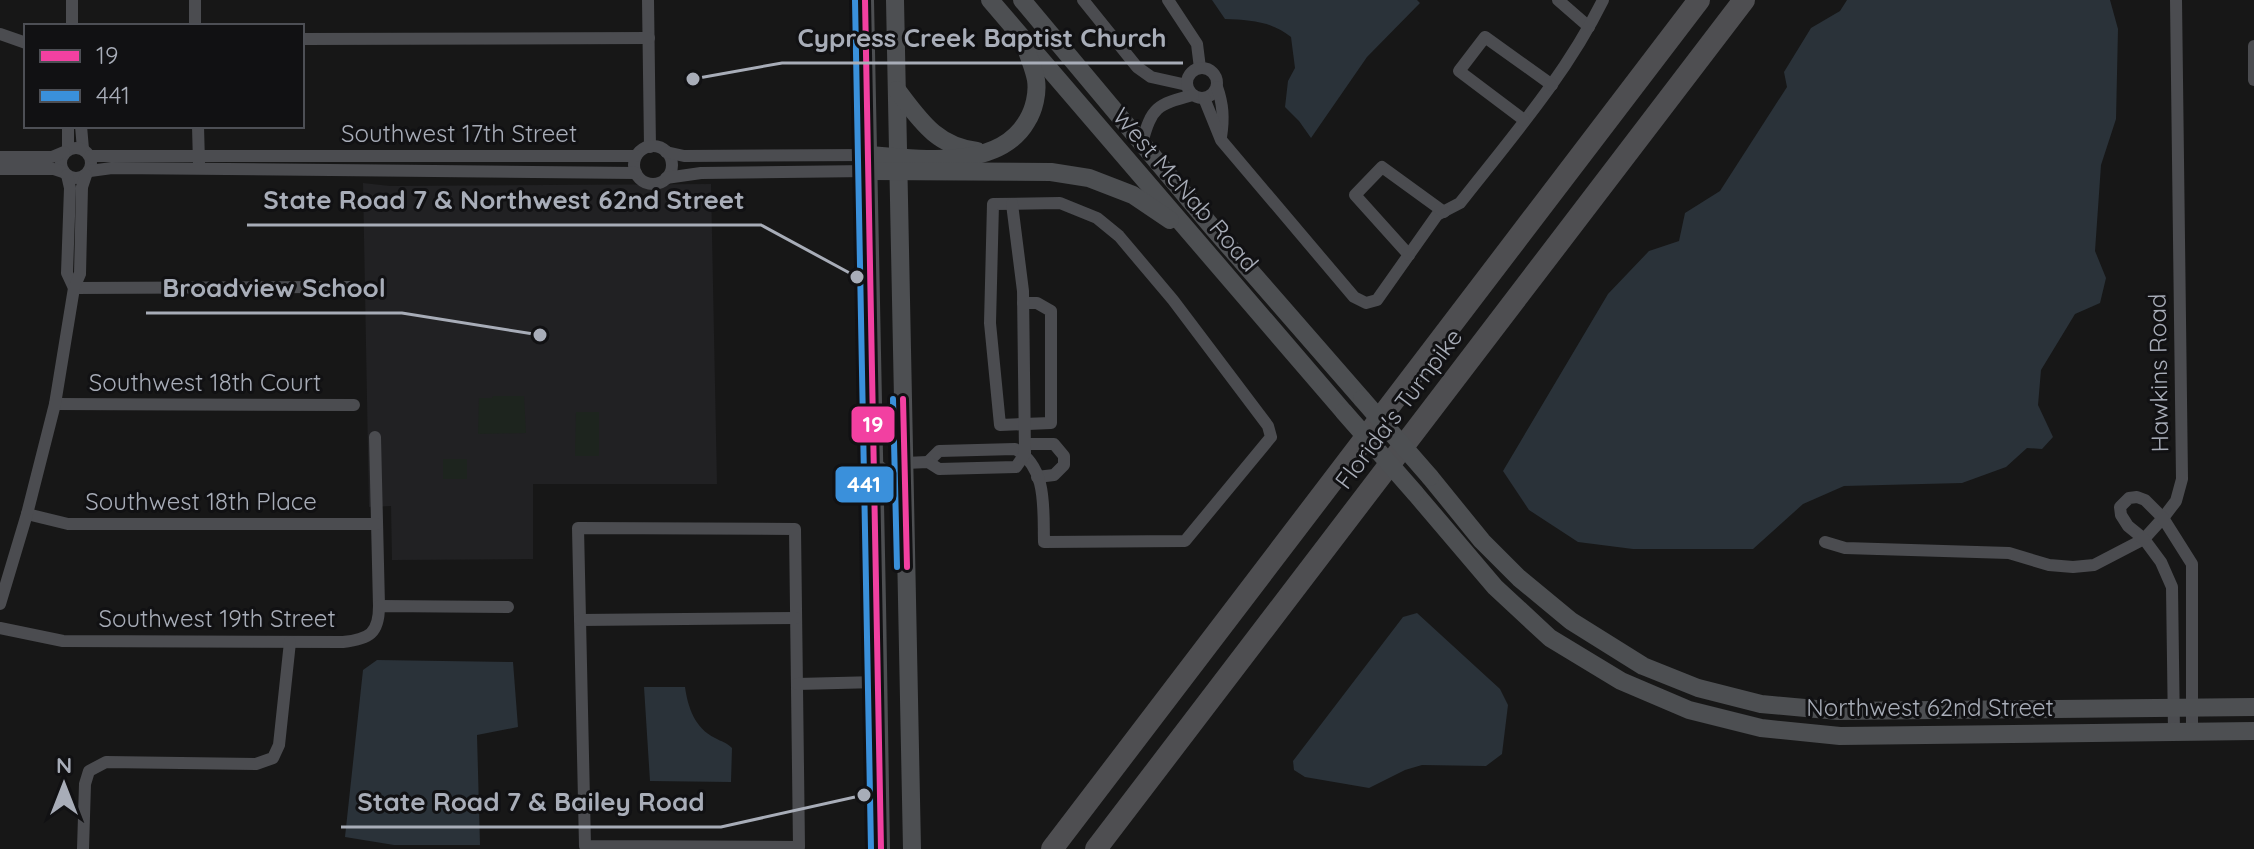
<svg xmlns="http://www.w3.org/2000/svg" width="2254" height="849" font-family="Quicksand,sans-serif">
  <rect width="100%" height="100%" fill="#171717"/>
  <polygon fill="#212123" points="363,183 390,186 711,184 717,484 533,484 533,559 392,560 391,506 369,507"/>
  <g fill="#1d241e">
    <polygon points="493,396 524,396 526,433 478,434 479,398 492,398"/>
    <polygon points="576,412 599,412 599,456 575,456"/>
    <rect x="443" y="459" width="24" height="20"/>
  </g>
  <g fill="#2a3239">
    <path d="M1212,0H1417L1420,3L1367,57L1311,138L1299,121L1285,107L1288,81L1295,68L1291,37C1271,21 1250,20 1225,19Z"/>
    <polygon points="1847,0 2110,0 2118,29 2116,119 2101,165 2095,251 2106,278 2100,303 2075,314 2041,370 2038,405 2053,437 2042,449 2027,448 2006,467 1962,483 1844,486 1803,504 1753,549 1633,549 1578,542 1529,510 1503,471 1608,294 1649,251 1679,241 1685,213 1720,191 1787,87 1784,72 1811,28 1840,11"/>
    <polygon points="1417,613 1500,689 1508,705 1502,754 1486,766 1422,765 1405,770 1369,788 1305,777 1294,770 1293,761 1403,617"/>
    <polygon points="377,660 513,662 518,727 477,735 480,845 394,845 345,837 363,670"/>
    <path d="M644,687H685C688,708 695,728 715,738C722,742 726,742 732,748L731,782L650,781Z"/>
  </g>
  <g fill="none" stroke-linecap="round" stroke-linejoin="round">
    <g stroke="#4b4c50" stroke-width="12">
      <polyline points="72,0 72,26"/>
      <polyline points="195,0 195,26"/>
      <polyline points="648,0 650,147"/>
      <polyline points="1083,0 1137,67 1151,77 1187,85"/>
      <polyline points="1168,0 1197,44 1200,68"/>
      <polyline points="1558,0 1589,27"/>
      <polyline points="0,34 26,43"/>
      <polyline points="302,39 649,38"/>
      <polyline points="2254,46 2254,80"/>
      <circle cx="1202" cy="83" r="15"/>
      <path d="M1217,87C1223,104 1224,118 1221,137"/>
      <path d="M1204,98L1221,140L1354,297L1366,303L1377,300L1437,215L1460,203C1511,138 1566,75 1603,0"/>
      <polyline points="1524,120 1459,71 1485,37 1552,85"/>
      <polyline points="81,126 83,149"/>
      <polyline points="198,126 199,163"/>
      <path d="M1142,143C1152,106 1157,105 1193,95"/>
      <circle cx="653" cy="165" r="19"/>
      <circle cx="76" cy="163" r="15"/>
      <polyline points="68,149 68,126"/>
      <polyline points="666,152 684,156 868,155"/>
      <polyline points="90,156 636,156"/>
      <polyline points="0,157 52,157 64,152"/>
      <polyline points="0,169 54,169 63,172"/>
      <polyline points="90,171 112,168 636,173"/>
      <polyline points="67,175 70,188 67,273 74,288"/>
      <polyline points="666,178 701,173 869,171"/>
      <polyline points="1409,255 1355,195 1382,167 1444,212"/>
      <polyline points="74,288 354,287"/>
      <polyline points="55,404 354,405"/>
      <polyline points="375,437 379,606"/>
      <polyline points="1026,444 1054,444 1064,456 1064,465 1054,475 1037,477"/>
      <path d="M928,462L939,451L1015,449C1048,467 1043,510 1044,542L1185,541L1271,437L1268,426L1173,300L1119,236L1097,218L1060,203L993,204L990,323L1000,425L1051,423V311L1037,303H1023"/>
      <polyline points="905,463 928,462 939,469 1016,467 1025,454 1023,291 1012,204"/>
      <polyline points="27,514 68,524 377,524"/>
      <polygon points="578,528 795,529 799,847 585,846"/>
      <polyline points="1825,542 1845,548 2009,553 2049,565 2073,567 2094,565 2144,539 2163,518 2176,501 2182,479 2176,0"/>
      <polyline points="0,604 27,514 55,404 74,288 80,274 82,187 86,175"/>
      <polyline points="580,620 796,618"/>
      <path d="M0,628L63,641L343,642C369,639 379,634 379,606L508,607"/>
      <polyline points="797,684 878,682"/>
      <polyline points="2174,732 2172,587 2161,562 2144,539 2128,526 2121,515 2120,507 2129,498 2137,497 2145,500 2163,518 2192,564 2192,732"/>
      <polyline points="83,849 85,784 89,771 106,762 256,764 273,758 279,745 290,642"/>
    </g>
    <g stroke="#4d4f52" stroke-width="18">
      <path d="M865,0C873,283 876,566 881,849"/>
      <polyline points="895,0 912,849"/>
      <polyline points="990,0 1344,412"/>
      <polyline points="1022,0 1212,227 1362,399"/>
      <path d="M897,90C920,120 936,146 977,151"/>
      <path d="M868,155C918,158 998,172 1027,121C1034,110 1038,93 1036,80C1034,68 1028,56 1025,44"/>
      <polyline points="869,171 1051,172 1089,178 1133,195 1170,220"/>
      <path d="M874,466C890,478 895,487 901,506"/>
      <polyline points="1430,477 1482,541 1519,578 1571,621 1643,666 1698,688 1761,704 1838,711 2254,707"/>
      <polyline points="1415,493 1495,587 1550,638 1621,681 1689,710 1761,728 1840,736 2254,731"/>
    </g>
    <g stroke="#4e4e51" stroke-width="22">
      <polyline points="1052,849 1699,0"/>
      <polyline points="1096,849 1744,0"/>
    </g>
    <g stroke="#4d4f52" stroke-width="18">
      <polyline points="1362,399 1430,477"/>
      <polyline points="1344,412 1415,493"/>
    </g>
    <defs>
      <g id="bus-1">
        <polyline points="865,0 881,849"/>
        <polyline points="903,399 907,567"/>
      </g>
      <g id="bus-2">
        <polyline points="855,0 871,849"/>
        <polyline points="893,399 897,567"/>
      </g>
    </defs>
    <use href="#bus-1" stroke="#111113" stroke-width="12"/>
    <use href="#bus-2" stroke="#111113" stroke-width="12"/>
    <use href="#bus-1" stroke="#f240a1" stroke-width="6"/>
    <use href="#bus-2" stroke="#3a90db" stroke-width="6"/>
  </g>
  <g text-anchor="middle" stroke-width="6" stroke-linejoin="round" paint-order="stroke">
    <g font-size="24" fill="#a8adb8" stroke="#111113">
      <text x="459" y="142">Southwest 17th Street</text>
      <text transform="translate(1185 190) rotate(49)" y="8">West McNab Road</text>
      <text transform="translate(2159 373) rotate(-91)" y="8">Hawkins Road</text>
      <text x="205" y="391">Southwest 18th Court</text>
      <text transform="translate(1399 409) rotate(-53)" y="8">Florida's Turnpike</text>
      <text x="201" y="510">Southwest 18th Place</text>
      <text x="217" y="627">Southwest 19th Street</text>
      <text x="1930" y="716">Northwest 62nd Street</text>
    </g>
  </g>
  <path fill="none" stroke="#a8adb8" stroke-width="3" d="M693 79L782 63H1183M857 277L761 225H247M540 335L402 313H146M864 795L721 827H341"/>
  <g fill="#a8adb8" stroke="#111113" stroke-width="3">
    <circle cx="693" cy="79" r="8"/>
    <circle cx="857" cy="277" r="8"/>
    <circle cx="540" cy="335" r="8"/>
    <circle cx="864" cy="795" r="8"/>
  </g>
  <g font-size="26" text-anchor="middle" font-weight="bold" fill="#a8adb8" stroke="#111113" stroke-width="6" stroke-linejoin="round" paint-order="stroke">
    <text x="982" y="47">Cypress Creek Baptist Church</text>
    <text x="504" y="209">State Road 7 &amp; Northwest 62nd Street</text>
    <text x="274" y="297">Broadview School</text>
    <text x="531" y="811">State Road 7 &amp; Bailey Road</text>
  </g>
  <g stroke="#111113" stroke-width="3">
    <rect x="850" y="405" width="46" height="39" rx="8" fill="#f240a1"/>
    <rect x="834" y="465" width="61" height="39" rx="8" fill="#3a90db"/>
  </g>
  <g font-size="22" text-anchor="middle" font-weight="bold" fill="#fff">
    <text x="873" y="432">19</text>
    <text x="864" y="492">441</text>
  </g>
  <rect x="24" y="24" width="280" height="104" fill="#111113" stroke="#4d4f55" stroke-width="2"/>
  <rect x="40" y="50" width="40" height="12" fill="#f240a1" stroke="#4d4f55" stroke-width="2"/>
  <text x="96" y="64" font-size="24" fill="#a8adb8">19</text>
  <rect x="40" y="90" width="40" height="12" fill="#3a90db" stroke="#4d4f55" stroke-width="2"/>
  <text x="96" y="104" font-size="24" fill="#a8adb8">441</text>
  <g transform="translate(64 785)" stroke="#111113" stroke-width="6" paint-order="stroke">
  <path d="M0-6L14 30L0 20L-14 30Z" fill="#a8adb8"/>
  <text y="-12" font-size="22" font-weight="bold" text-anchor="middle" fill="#a8adb8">N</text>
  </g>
</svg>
